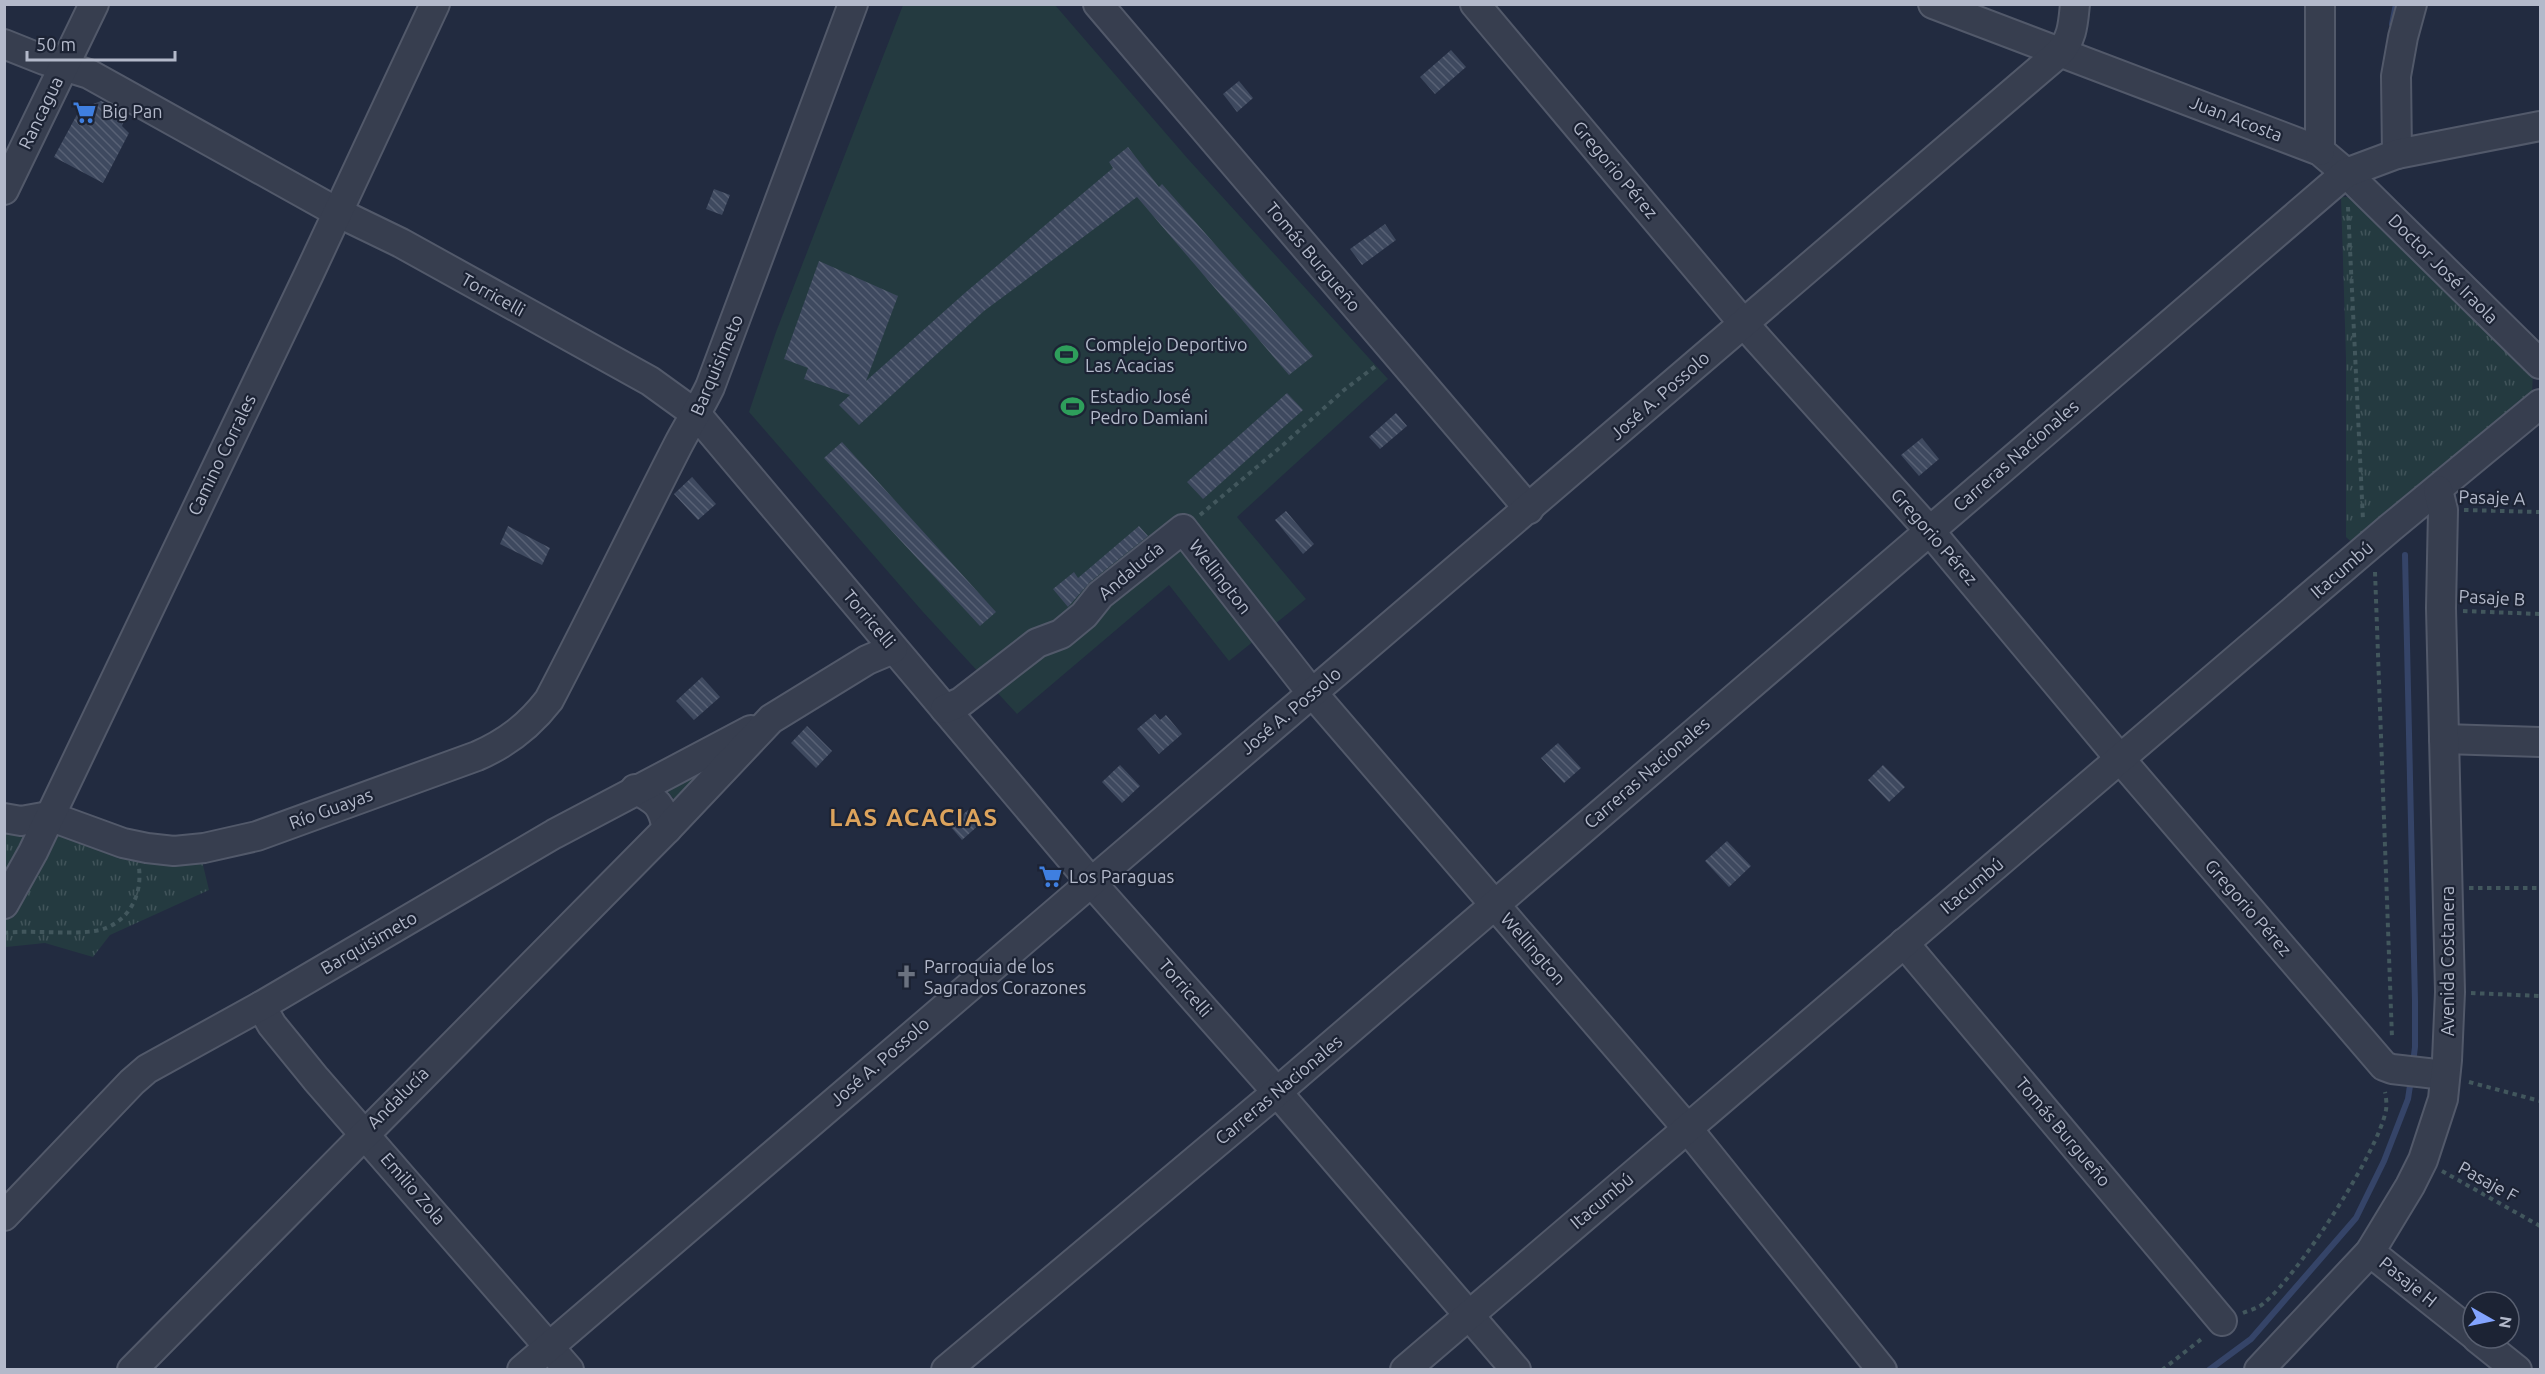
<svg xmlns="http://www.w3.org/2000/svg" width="2545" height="1374" font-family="Ubuntu,sans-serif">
  <defs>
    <pattern id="grass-tufts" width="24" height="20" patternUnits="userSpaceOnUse" patternTransform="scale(1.5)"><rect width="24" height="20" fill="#243a40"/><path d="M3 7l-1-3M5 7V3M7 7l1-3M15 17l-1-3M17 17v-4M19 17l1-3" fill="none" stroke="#41545a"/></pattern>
    <pattern id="building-back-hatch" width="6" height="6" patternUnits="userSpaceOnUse" patternTransform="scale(1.5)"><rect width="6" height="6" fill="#3e495f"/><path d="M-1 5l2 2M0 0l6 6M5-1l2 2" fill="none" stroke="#586175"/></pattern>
  </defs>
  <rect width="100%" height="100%" fill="#222b40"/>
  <g fill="url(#grass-tufts)">
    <polygon points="2341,197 2348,197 2357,203 2533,372 2532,393 2356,546 2346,537 2346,358"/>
    <polygon points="714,763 676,802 662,783"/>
    <path d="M5,827L22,834C27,848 11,864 5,876Z"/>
    <polygon points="59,834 202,861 209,890 110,935 93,957 45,943 6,947 4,918 54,835"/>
  </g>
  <polygon fill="#243a40" points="903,5 1055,5 1188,159 1388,379 1237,517 1306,599 1229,661 1169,585 1017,714 923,612 749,412 776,332"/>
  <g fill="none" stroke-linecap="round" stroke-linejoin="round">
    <g stroke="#354468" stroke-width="6">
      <polyline points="2392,24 2396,4"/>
      <polyline points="2405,555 2415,1001 2415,1047 2413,1063"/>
      <polyline points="2209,1370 2251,1339 2356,1218 2384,1161 2408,1099 2411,1079"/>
    </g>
  </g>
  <g fill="url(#building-back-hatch)">
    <polygon points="1451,50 1466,67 1435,94 1420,77"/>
    <polygon points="1239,81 1253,98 1237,112 1223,94"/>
    <polygon points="101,101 127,114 122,126 129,133 103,183 54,157 80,109"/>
    <polygon points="1128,147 1159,187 1162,184 1313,356 1289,375 1137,197 984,311 859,425 839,405 850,395 804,379 808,368 784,359 819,261 898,296 866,381 966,292 1113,168 1109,162"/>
    <polygon points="714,189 730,195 722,215 706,209"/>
    <polygon points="1385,224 1396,240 1362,265 1350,249"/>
    <polygon points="1287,393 1303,410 1203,499 1187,482"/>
    <polygon points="1396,413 1407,426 1380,449 1369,437"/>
    <polygon points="1922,438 1939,459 1919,476 1901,455"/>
    <polygon points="842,442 996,612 980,626 824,458"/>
    <polygon points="692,477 716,504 698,520 674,494"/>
    <polygon points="1286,511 1314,544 1303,554 1275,520"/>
    <polygon points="508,526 550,548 542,565 500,544"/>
    <polygon points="1139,526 1148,536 1090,582 1068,607 1053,589 1074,572 1078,578"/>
    <polygon points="702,677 720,697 694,720 676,701"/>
    <polygon points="1155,714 1160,720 1166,715 1182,734 1159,754 1137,729"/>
    <polygon points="807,726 832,751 816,768 791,743"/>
    <polygon points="1558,743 1581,768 1564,783 1541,758"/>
    <polygon points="1120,765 1140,786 1122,803 1102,782"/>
    <polygon points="1883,765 1905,787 1889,802 1868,780"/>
    <polygon points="968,810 980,824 962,840 950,826"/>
    <polygon points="1727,841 1751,866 1729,887 1705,861"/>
  </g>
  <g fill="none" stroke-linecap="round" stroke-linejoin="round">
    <defs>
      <g id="minor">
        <polyline points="1098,4 1529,509"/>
        <polyline points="1475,4 1744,324 1929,530 2121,760 2384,1066 2392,1069 2445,1075"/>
        <polyline points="1933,4 2320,151 2346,173 2540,364"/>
        <polyline points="4,44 44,60 89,74 337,212 401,243 650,381 697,415 1091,882 1277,1092 1516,1370"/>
        <polyline points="2320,151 2320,4"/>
        <polyline points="2397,154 2396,76 2403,37 2412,4"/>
        <polyline points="4,190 94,4"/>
        <polyline points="945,709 961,702 1037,643 1061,634 1084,615 1100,595 1183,529 1303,682 1687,1128 1882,1370"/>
        <polyline points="2444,739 2540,742"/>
        <path d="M635,789C657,801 662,804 667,829"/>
        <path d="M4,818L21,821L49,816L123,843L147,848L174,851L204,848L257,836L477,756C507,743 529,726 549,700C593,616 634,531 677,447C687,427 700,408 710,387L853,4"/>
        <polyline points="4,904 33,852 309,274 435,4"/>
        <polyline points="1904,943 2222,1321"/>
        <polyline points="261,1006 272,1025 316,1079 569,1370"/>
        <polyline points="4,1216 132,1082 147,1069 261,1006 554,834 751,730"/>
        <polyline points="2370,1252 2473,1334"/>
        <polyline points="2477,1338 2517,1370"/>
        <polyline points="132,1370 667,829 771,719 867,660 893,649"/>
        <path d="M522,1370L2059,53C2073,38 2073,23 2075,4"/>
        <polyline points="946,1370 1277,1092 2346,173 2397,154 2540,126"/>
        <polyline points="1405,1370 2390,528 2540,404"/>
        <polyline points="2259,1370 2370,1252 2410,1186 2423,1160 2443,1099 2447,1060 2450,992 2441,608 2443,510 2438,490"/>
      </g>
    </defs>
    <use href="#minor" stroke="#52596a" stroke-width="32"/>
    <g stroke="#42575d" stroke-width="4" stroke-dasharray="4.5 4.5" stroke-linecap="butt">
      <polyline points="2348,207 2363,520"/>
      <polyline points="2464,510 2540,512"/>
      <polyline points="1200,515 1283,445 1344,390 1377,365"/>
      <polyline points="2375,572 2392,1038"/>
      <polyline points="2463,611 2540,614"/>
      <polyline points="2469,888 2540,888"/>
      <path d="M4,933C31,929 85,937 106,928C131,918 142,893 139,868"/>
      <polyline points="2471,993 2540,996"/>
      <polyline points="2469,1082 2540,1101"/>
      <polyline points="2442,1171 2540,1226"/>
      <path d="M2243,1313C2250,1310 2259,1308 2264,1303C2298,1275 2378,1153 2386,1110C2387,1104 2386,1097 2385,1092"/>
      <polyline points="2162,1370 2204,1337"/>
    </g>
    <use href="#minor" stroke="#373e4f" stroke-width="28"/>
  </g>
  <defs>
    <symbol id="supermarket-bare" viewBox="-9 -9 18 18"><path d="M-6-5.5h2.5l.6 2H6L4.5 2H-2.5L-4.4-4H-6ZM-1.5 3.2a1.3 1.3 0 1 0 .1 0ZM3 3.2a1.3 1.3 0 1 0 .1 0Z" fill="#3f7fe0" stroke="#1c2334" stroke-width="2.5" paint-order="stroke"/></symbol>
    <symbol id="stadium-bare" viewBox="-9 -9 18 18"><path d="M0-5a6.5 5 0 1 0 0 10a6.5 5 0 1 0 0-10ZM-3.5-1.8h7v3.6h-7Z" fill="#2e9e5b" stroke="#1c2334" stroke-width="2.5" paint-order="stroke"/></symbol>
    <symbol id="church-bare" viewBox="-9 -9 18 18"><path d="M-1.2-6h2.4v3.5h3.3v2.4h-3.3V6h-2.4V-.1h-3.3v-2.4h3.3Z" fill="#6b7280" stroke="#1c2334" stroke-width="2.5" paint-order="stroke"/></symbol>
  </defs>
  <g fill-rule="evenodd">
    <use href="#supermarket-bare" x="68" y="96" width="33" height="33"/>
    <use href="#stadium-bare" x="1050" y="338" width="33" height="33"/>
    <use href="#stadium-bare" x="1056" y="390" width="33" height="33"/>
    <use href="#supermarket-bare" x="1034" y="860" width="33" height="33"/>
    <use href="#church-bare" x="890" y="960" width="33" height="33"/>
  </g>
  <g text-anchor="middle" stroke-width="4.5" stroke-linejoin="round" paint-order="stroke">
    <g font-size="18" fill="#b3b9ca" stroke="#1c2334" text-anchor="start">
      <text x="102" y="118">Big Pan</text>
      <text x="1085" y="351">Complejo Deportivo<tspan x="1085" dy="21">Las Acacias</tspan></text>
      <text x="1090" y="403">Estadio José<tspan x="1090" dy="21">Pedro Damiani</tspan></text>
      <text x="1069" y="883">Los Paraguas</text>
      <text x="924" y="973">Parroquia de los<tspan x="924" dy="21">Sagrados Corazones</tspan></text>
    </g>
    <g font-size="18" fill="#b3b9ca" stroke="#1c2334">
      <text transform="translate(41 113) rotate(-64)" y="6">Rancagua</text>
      <text transform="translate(2236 119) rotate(21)" y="6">Juan Acosta</text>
      <text transform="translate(1615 170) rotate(50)" y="6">Gregorio Pérez</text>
      <text transform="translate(1313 257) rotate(50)" y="6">Tomás Burgueño</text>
      <text transform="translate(2443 269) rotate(45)" y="6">Doctor José Iraola</text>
      <text transform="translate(493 295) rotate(29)" y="6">Torricelli</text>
      <text transform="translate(717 365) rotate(-67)" y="6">Barquisimeto</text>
      <text transform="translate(1660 396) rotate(-41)" y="6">José A. Possolo</text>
      <text transform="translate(222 455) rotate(-64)" y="6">Camino Corrales</text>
      <text transform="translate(2016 456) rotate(-41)" y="6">Carreras Nacionales</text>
      <text transform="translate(2492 498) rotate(2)" y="6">Pasaje A</text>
      <text transform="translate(1934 537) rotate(49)" y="6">Gregorio Pérez</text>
      <text transform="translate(2342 570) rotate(-41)" y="6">Itacumbú</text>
      <text transform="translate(1131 571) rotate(-40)" y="6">Andalucía</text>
      <text transform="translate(1220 577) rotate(52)" y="6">Wellington</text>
      <text transform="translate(2492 598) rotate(3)" y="6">Pasaje B</text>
      <text transform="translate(869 619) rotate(50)" y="6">Torricelli</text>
      <text transform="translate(1291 711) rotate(-40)" y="6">José A. Possolo</text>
      <text transform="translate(1647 773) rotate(-41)" y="6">Carreras Nacionales</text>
      <text transform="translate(331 809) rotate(-20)" y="6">Río Guayas</text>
      <text transform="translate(1972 886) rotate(-40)" y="6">Itacumbú</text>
      <text transform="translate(2248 908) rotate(49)" y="6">Gregorio Pérez</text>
      <text transform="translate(369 943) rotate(-30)" y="6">Barquisimeto</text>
      <text transform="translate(1533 949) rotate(49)" y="6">Wellington</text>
      <text transform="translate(2448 961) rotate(-90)" y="6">Avenida Costanera</text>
      <text transform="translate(1185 988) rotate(49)" y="6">Torricelli</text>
      <text transform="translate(880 1062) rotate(-41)" y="6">José A. Possolo</text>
      <text transform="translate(1279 1090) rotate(-40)" y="6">Carreras Nacionales</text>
      <text transform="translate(398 1098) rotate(-45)" y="6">Andalucía</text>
      <text transform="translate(2063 1132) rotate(50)" y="6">Tomás Burgueño</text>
      <text transform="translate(2488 1182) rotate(29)" y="6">Pasaje F</text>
      <text transform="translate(413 1189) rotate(49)" y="6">Emilio Zola</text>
      <text transform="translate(1602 1201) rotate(-40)" y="6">Itacumbú</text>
      <text transform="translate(2408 1282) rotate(39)" y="6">Pasaje H</text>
    </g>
    <g font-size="24" font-weight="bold" letter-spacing="1.5" fill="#dca35c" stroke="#1c2334">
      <text x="914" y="826">LAS ACACIAS</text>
    </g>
  </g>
  <rect width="2545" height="1374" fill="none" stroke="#b3b9ca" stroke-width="12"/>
  <g transform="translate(2491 1320) rotate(99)"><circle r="28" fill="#1c2334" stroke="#585f70" stroke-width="1.5"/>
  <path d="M0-4.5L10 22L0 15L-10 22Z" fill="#83a4ff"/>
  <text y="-9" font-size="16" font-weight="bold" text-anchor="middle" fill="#b3b9ca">N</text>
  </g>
  <path d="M27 51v9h148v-9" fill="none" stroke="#b3b9ca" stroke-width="3"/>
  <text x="36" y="51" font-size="18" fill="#b3b9ca" stroke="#1c2334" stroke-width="4.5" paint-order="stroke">50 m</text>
</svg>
